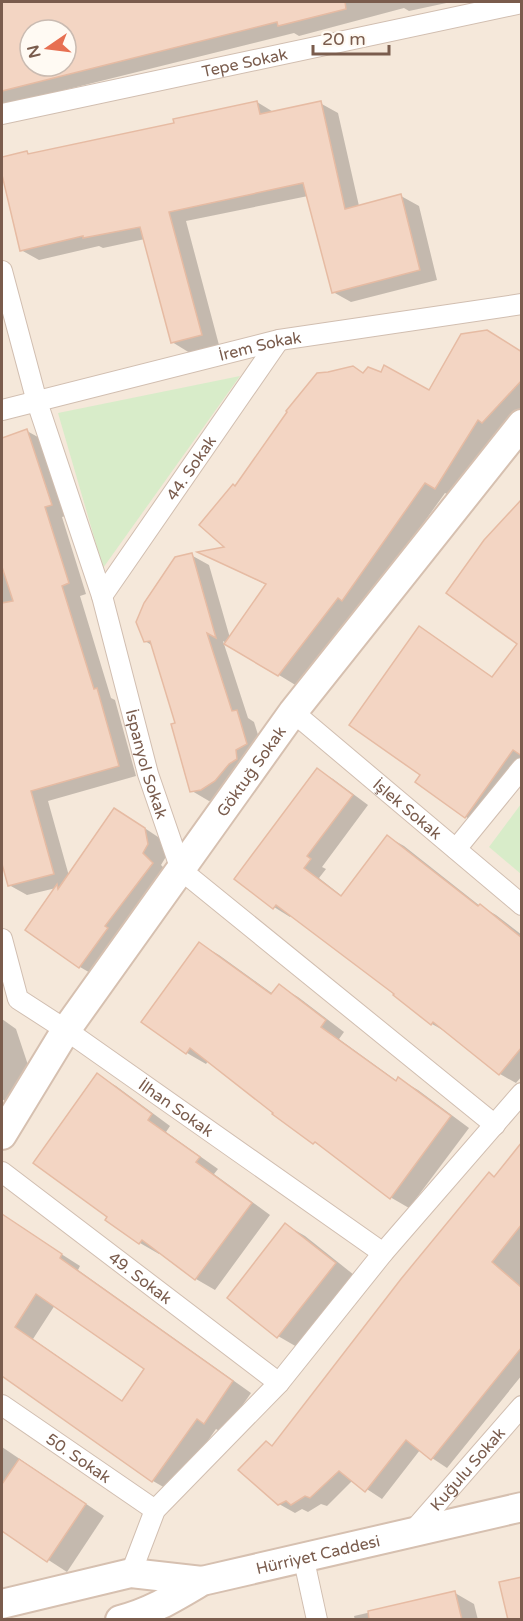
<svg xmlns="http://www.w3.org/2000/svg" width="523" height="1621" font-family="'Varela Round',sans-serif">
  <rect width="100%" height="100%" fill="#fdf6ec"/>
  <path fill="#f5e8da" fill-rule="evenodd" d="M2,2H521V1619H2ZM30,30H66V66H30Z"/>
  <g fill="#d8ecc9">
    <polygon points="240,376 103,568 58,413"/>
    <polygon points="521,804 521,874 489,847"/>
  </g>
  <g fill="#0003" fill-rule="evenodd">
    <path d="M2,2H451L409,11L404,8L299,36L294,33L4,105L2,104ZM30,30H66V66H30Z"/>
    <polygon points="257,102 275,113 320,103 338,113 359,206 401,196 419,206 437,280 351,302 333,292 308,196 186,221 219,345 190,353 172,342 145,239 103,248 99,246 39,260 21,250 2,168 2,158 27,152 31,155 175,124"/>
    <polygon points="522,353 522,412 502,433 498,430 455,498 445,493 361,610 297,686 223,641 248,718 254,722 264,754 219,799 209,801 192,791 177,724 153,646 145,641 191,555 209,565 230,638 267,585 201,553 227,547 236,487 364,374 429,392"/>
    <polygon points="27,431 45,441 69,515 62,517 86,594 80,596 111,698 115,700 136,776 48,801 69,876 134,821 164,841 167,855 161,865 171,875 99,978 80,967 27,929 56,888 27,895 9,885 2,857 2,439"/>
    <polygon points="522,500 522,775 484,827 466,817 422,775 419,628 438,639 493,678 519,644"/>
    <polygon points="317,770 333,779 368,805 322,867 326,869 319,878 342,896 388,837 404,846 480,906 496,915 522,935 522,1076 516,1083 500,1074 448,1033 432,1024 395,995 396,993 291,915 290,917 274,907"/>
    <polygon points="200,944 219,955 273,994 279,986 298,997 344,1032 339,1039 397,1081 399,1079 418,1090 469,1128 409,1208 390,1197 331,1153 274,1114 275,1112 208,1061 206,1064 187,1053 143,1021"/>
    <polygon points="2,1019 16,1029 29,1068 5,1101 2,1099"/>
    <polygon points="97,1075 116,1086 170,1126 166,1132 218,1169 214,1174 270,1215 215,1290 196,1279 160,1252 159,1254 140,1243 107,1220 109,1216"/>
    <polygon points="522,1144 522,1375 447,1468 420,1450 382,1499 353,1480 327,1506 321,1504 308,1512 302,1509 295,1513 279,1504 274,1447 489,1174 495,1178"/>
    <path d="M5,1218L80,1266L78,1270L251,1393L223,1433L216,1429L172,1492L153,1481L2,1374V1223ZM55,1305L146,1369L123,1402L33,1339Z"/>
    <polygon points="286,1225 305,1236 354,1275 297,1347 278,1336"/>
    <polygon points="2,1447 104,1516 67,1572 2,1530"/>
    <polygon points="455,1593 474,1604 478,1620 355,1620 354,1616"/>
  </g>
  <g fill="#f3d5c3" stroke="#e6bba3" stroke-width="1.5" fill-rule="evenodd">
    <path d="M2,2H345L346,9L278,26L277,22L2,91ZM30,30H66V66H30Z"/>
    <polygon points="257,101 260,114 321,101 345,209 401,194 420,270 332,293 303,183 169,212 202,335 171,343 140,227 83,238 83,236 20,251 2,175 2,157 27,151 28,154 174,123 173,119"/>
    <polygon points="487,330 522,352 522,380 482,423 478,420 435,489 425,483 342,601 338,598 278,676 224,644 266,584 197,552 224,547 199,525 233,484 235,486 287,412 286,411 317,373 328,372 353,366 363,373 368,367 381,372 384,365 429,390 461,334"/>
    <polygon points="27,429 52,505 45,507 69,583 62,586 94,689 97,688 119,766 31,791 54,874 8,886 2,864 2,603 13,601 2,567 2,438"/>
    <polygon points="522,499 522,756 513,750 465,818 415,782 420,775 349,725 419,626 492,677 517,644 446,593 484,540"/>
    <polygon points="192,553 216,638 207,633 232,711 237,710 247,744 236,750 237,759 229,764 215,781 201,790 190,792 171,724 175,723 150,641 144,642 136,622 144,603 175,557"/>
    <polygon points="317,768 353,795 307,856 311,859 304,868 341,896 387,835 478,906 480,904 522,938 522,1047 499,1075 433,1022 431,1025 393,995 394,994 276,905 273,909 234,879"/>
    <polygon points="114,808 145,828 148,844 143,853 153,863 105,926 108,928 79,968 25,930 57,884 58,889"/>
    <polygon points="199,942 271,994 279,984 326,1020 321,1027 396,1081 398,1077 451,1116 390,1199 315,1142 313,1144 272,1114 273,1113 190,1048 186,1054 141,1022"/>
    <polygon points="97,1073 152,1114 148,1120 200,1157 196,1162 252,1203 195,1280 142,1240 139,1244 105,1220 107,1217 33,1163"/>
    <polygon points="522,1142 522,1224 492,1262 522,1288 522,1347 431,1460 406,1440 365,1492 339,1471 310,1498 305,1496 291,1505 286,1501 278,1505 238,1470 266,1441 272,1446 401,1279 489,1172 494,1177"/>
    <path d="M2,1214L62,1254L60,1258L233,1381L204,1424L197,1419L152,1482L2,1376ZM36,1294L144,1369L122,1401L15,1327Z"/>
    <polygon points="285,1223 336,1263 277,1338 227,1298"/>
    <polygon points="19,1459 86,1504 47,1562 2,1531 2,1484"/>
    <polygon points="522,1577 522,1620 508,1620 499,1582"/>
    <polygon points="455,1591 462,1620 369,1620 368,1611"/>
  </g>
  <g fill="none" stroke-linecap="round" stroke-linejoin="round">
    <defs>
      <g id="street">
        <path id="s1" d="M2,114L522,3"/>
        <path id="s2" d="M2,271L37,402L102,596L148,774L181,870L495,1125"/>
        <path id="s3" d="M2,410L279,340L522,304"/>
        <path id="s4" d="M102,596L279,340"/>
        <path id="s5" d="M293,712L522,905"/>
        <polyline points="456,849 522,768"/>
        <path id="s6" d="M2,939L18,999L66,1030L383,1253"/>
        <path id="s7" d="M2,1172L279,1383"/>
        <path id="s8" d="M2,1405L155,1510"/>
        <path id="s9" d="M412,1532L522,1406"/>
        <polyline points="303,1556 317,1620"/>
        <polyline points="131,1573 155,1510 279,1383 383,1253 522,1093"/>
      </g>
      <g id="secondary">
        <path id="s10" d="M2,1135L66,1030L293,712L522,424"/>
        <polyline points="2,1604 131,1573 202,1581"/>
        <path id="s11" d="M120,1620C151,1612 175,1597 202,1581L522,1507"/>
      </g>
    </defs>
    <use href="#street" stroke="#d1beb0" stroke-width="22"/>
    <use href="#secondary" stroke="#d6c0b0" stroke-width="32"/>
    <use href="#street" stroke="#fff" stroke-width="20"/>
    <use href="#secondary" stroke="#fff" stroke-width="28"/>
  </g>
  <g text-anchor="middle" stroke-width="6" stroke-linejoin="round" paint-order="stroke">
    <g font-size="16" fill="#7a5c4d" stroke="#fffaf3">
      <text dy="6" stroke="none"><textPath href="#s1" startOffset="248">Tepe Sokak</textPath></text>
      <text dy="6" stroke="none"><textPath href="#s3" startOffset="266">İrem Sokak</textPath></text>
      <text dy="6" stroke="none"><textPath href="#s4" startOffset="156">44. Sokak</textPath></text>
      <text dy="6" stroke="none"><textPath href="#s2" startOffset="514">İspanyol Sokak</textPath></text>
      <text dy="6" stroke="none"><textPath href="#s10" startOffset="441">Göktuğ Sokak</textPath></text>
      <text dy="6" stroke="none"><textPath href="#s5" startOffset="150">İşlek Sokak</textPath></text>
      <text dy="6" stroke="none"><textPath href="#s6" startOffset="254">İlhan Sokak</textPath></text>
      <text dy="6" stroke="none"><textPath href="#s7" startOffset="174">49. Sokak</textPath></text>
      <text dy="6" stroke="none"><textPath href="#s8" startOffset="93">50. Sokak</textPath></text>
      <text dy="6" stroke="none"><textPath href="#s9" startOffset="84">Kuğulu Sokak</textPath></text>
      <text dy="6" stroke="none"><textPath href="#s11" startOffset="210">Hürriyet Caddesi</textPath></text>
    </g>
  </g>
  <rect width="523" height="1621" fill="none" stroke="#7a5c4d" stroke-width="6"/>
  <g transform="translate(48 48) rotate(256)"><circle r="28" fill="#fffaf3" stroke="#cabbb1" stroke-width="1.5"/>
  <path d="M0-4.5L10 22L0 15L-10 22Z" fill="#e76f51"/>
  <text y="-9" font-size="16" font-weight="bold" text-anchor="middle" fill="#7a5c4d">N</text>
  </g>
  <path d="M313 45v9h76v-9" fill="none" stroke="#7a5c4d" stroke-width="3"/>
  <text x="322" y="45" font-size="18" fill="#7a5c4d" stroke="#fffaf3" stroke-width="4.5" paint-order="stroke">20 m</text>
</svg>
